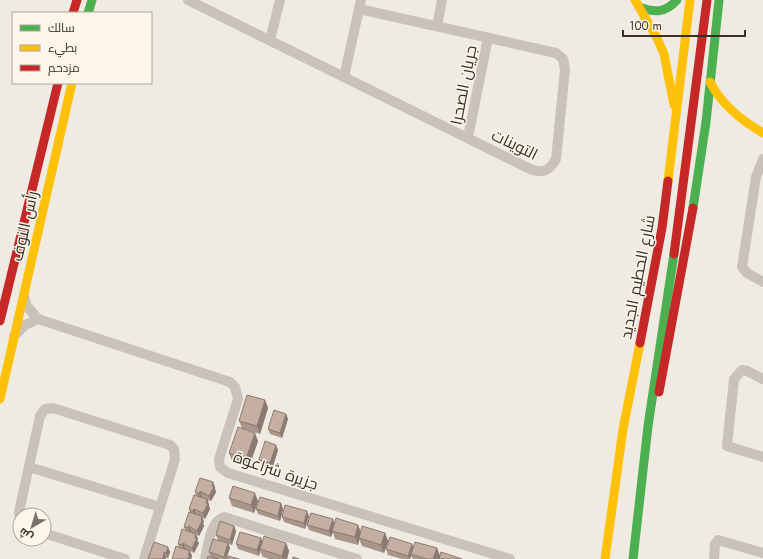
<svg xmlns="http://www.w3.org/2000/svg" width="763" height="559" font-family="Jost,Cairo,sans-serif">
  <rect width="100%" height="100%" fill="#efeae2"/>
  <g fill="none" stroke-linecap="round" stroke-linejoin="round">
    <g stroke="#c9c2ba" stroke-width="10">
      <path d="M188,0L530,169C543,174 549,171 556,159L565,69L563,59L556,53L359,9"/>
      <polyline points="437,26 442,0"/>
      <polyline points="270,40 280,0"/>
      <polyline points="344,77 361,0"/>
      <polyline points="468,137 488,38"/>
      <polyline points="763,159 756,177 742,267 747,273 763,282"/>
      <polyline points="24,295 26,305 38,319 230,382 235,387 238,399 219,459 220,467 228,473 510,559"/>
      <polyline points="14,336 25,325 38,319"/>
      <polyline points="763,379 747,371 742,370 734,379 727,446 763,457"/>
      <polyline points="29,467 160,507"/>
      <polyline points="20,521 19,512 40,416 45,409 53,408 170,445 174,449 175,459 144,559"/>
      <polyline points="44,533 125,559"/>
      <path d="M205,559C208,547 210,521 224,517L357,559"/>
      <polyline points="714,559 715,544 718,540 763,553"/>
    </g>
    <g stroke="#4caf50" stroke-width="9">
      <path d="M639,7C655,13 665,13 677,0"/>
      <polyline points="88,13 92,0"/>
      <polyline points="693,208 706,122 719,0"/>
      <polyline points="633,559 648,426 674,254"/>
    </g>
    <g stroke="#ffc107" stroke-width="9">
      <polyline points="635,0 657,38 664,54 674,105"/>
      <path d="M710,82C722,105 741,120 763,133"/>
      <polyline points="668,181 690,0"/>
      <polyline points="0,399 72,83"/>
      <polyline points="605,559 623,429 640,343"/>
    </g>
    <g stroke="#c62828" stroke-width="9">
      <polyline points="73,13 77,0"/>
      <polyline points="674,254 707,0"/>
      <polyline points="0,321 58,83"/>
      <polyline points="640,343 662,228 668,181"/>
      <polyline points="659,392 693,208"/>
    </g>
  </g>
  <g fill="#a9968b">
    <polygon points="265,400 268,408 260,434 245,429 258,441 249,467 232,461 229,453 242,428 239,421"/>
    <polygon points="286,414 288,419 282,438 270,434 268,429"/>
    <polygon points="278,450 272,469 261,465 259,460"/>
    <polygon points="215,487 215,489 216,492 211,501 208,500 209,505 209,506 210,509 205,519 202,517 204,522 203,523 204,526 199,536 196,534 198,539 197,541 199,543 194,553 190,551 192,556 191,558 192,559 172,559 179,547 178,544 185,530 184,527 190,513 189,509 196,496 195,492"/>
    <polygon points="229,498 258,501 254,513 232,506"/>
    <polygon points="281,503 283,509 280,521 258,514 256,509"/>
    <polygon points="309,516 305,529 284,522 282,517"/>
    <polygon points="334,523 358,525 361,532 385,533 388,541 384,553 362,546 359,539 358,545 335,539 333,532 331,537 309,530 307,525"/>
    <polygon points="234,526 236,531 232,545 228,544 230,548 226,559 207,559 211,557 209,552 218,540 216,535"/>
    <polygon points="262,542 286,543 289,551 287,559 269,559 263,557 260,551 259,556 238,549 236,544"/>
    <polygon points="168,547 170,552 168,558 166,558 166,559 149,559"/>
    <polygon points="413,547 437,548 440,556 439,559 413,559 411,556 410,559 402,559 388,555 386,549"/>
  </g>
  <g fill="#8a7a71">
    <polygon points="265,400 268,408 260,434 257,426"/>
    <polygon points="286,414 288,419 282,438 280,433"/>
    <polygon points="255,433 258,441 249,467 246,459"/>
    <polygon points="276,445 278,450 272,469 270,463"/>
    <polygon points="213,482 215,487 215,489 216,492 211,501 209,496"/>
    <polygon points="200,491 202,497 201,499 199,494"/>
    <polygon points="255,493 258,501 254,513 251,505"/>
    <polygon points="207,499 209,505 209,506 210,509 205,519 203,513"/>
    <polygon points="281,503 283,509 280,521 278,516"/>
    <polygon points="194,509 196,514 195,516 193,511"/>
    <polygon points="307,511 309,516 305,529 304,523"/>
    <polygon points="202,516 204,522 203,523 204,526 199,536 197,531"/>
    <polygon points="333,519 335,525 332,531 333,532 331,537 329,531"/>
    <polygon points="358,525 361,533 358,545 355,537"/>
    <polygon points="189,526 191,531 190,533 188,528"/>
    <polygon points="234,526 236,531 232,545 230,540"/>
    <polygon points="385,533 388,541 384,553 381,545"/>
    <polygon points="196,534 198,539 197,541 199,543 194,553 192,548"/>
    <polygon points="261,538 263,543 260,549 260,551 259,556 257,550"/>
    <polygon points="183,543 185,548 184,550 182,545"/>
    <polygon points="228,543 230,548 226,559 225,559 224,557"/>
    <polygon points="286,543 289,551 287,559 283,559 282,556"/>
    <polygon points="412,544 414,549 411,554 411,556 410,559 409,559 408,556"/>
    <polygon points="168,547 170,552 168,558 166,553"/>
    <polygon points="437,548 440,556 439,559 433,559"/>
    <polygon points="190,551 192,556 191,558 192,559 188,559 188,555"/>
    <polygon points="164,552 166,558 166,559 163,559"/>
  </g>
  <g fill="#c5afa2" stroke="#8a7a71">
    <polygon points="247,395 265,400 257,426 239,421"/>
    <polygon points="274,410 286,414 280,433 268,429"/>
    <polygon points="238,427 255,433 246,459 229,453"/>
    <polygon points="265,441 276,445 270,463 259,460"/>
    <polygon points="200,478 213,482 212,486 214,487 209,496 200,491 199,494 195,492"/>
    <polygon points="233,486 255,493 251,505 229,498"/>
    <polygon points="194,495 207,499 206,503 208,504 203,513 194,509 193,511 189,509"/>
    <polygon points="260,497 281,503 278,516 256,509"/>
    <polygon points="285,505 307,511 304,523 282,517"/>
    <polygon points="189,512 202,516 201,520 202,521 197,531 189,526 188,528 184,527"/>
    <polygon points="311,513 333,519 329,531 307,525"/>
    <polygon points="336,518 358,525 355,537 332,531"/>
    <polygon points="220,521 234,526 230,540 216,535"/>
    <polygon points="362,526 385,533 381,545 359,538"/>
    <polygon points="182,529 196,534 195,538 197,538 192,548 183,543 182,545 178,544"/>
    <polygon points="240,532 261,538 257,550 236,544"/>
    <polygon points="264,536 286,543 282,556 260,549"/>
    <polygon points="390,537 412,544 408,556 386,549"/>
    <polygon points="213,539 228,543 224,557 209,552"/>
    <polygon points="154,542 168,547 166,553 164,552 163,559 148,559"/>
    <polygon points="415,542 437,548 433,559 427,559 411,554"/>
    <polygon points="176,546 190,551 188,555 190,555 188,559 172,559"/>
    <polygon points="441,552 462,559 439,559"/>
    <polygon points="208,556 219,559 207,559"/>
    <polygon points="228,556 239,559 227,559"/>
    <polygon points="293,557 299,559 293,559"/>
  </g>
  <g text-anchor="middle" stroke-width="3" stroke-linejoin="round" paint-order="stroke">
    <g font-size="16" fill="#3a2f28" stroke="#fcf5e9">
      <text transform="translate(463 85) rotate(-79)" y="6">جريان الصحرا</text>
      <text transform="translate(515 144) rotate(26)" y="6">التوينات</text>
      <text transform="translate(24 226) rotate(-77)" y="6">رأس النوف</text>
      <text transform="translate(637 277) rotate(-79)" y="6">شارع الحطيم الجديد</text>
      <text transform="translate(276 470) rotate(19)" y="6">جزيرة شراعوة</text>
    </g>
  </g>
  <rect x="12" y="12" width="140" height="72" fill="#fcf5e9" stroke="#aea69c"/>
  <rect x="20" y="25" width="20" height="6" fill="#4caf50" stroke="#aea69c"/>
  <text x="48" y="32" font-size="12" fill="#3a2f28">سالك</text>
  <rect x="20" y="45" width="20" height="6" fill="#ffc107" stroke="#aea69c"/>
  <text x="48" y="52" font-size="12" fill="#3a2f28">بطيء</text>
  <rect x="20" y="65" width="20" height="6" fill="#c62828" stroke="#aea69c"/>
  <text x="48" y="72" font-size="12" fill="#3a2f28">مزدحم</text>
  <g transform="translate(32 527) rotate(218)"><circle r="19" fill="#fcf5e9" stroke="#aea69c"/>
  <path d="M0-3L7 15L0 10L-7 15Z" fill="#797069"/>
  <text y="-6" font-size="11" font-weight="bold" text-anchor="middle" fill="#3a2f28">ش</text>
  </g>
  <path d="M623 30v6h122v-6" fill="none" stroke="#3a2f28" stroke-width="2"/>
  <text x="629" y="30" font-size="12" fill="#3a2f28" stroke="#fcf5e9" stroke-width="3" paint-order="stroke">100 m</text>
</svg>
